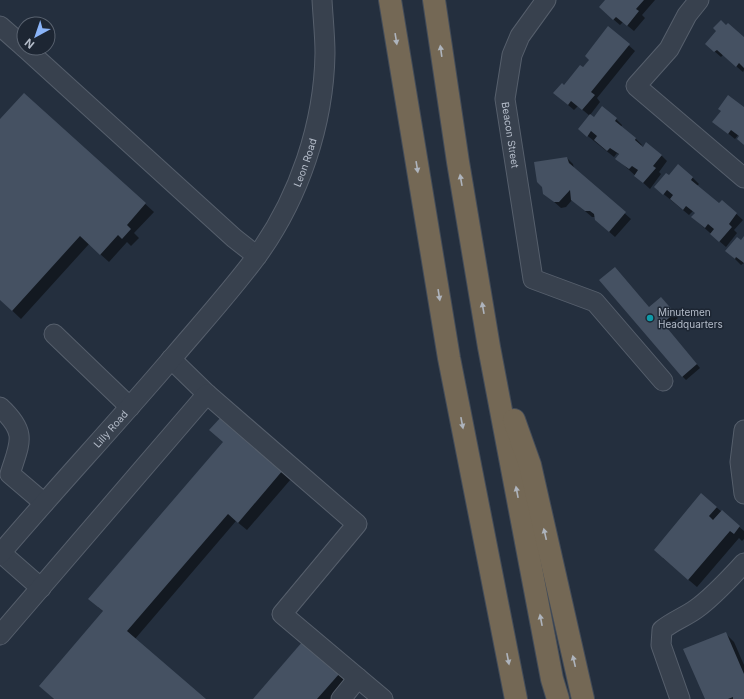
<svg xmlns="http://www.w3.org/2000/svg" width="744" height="699" font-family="Inter,sans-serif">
  <rect width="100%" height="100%" fill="#242f3e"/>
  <g fill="#0007">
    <polygon points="606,0 655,0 642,15 645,18 634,31 623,22 620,25 606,13"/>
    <polygon points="609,28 635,51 597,98 600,102 590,115 594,118 616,119 622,125 621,127 636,139 642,145 641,146 661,155 667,161 659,172 661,174 650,189 616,158 619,155 617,153 614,157 579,129 590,116 578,106 574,110 561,99 564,86 590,60"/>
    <polygon points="744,38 744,70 743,72 723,55 721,57 713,50"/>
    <polygon points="24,94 154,212 134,233 139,238 131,246 127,242 109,262 89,244 21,319 0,299 0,121"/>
    <polygon points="744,109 744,145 740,137 738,135 735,139 714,122"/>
    <polygon points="567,158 573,164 574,169 631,219 615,237 596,220 595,217 592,217 572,200 566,207 561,208 544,193"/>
    <polygon points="669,177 693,178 699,184 697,186 719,204 722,201 743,220 734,230 737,233 726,247 692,217 696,213 693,211 689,215 655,187"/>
    <polygon points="744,238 744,263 741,265 727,251"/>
    <polygon points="665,302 678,318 666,328 700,368 686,380 682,376 650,308"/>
    <polygon points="224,443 283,471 291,479 247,530 236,521 135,639 204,699 54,699 40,686 104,612 98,607"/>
    <polygon points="701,494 744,531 744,539 742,541 739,538 697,587 663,558"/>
    <polygon points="726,634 734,642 744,665 744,699 706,699"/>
    <polygon points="303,642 347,681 332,699 255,699"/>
  </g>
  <g fill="#455162">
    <polygon points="605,0 644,0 636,9 639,11 627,26 616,17 613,20 599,7"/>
    <polygon points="721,20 726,25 728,23 744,37 744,68 739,63 736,67 717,50 714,52 705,44 716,31 713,28"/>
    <polygon points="608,26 630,44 591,92 595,95 582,110 571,101 568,105 553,93 562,83 564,85 580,65 583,67 589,60 585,56"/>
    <polygon points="24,93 146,203 127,225 131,229 122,239 118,235 100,255 80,236 12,311 0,300 0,119"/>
    <polygon points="728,95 744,107 744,145 737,139 739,136 731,130 728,134 712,122 721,111 718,109"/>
    <polygon points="602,106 617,118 615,121 636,138 635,140 643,147 646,142 662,155 653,166 656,168 643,183 634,176 638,170 632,166 629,169 615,159 619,154 610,148 607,151 594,140 597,136 591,131 587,137 578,129 590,114 594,117"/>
    <polygon points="567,157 569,163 626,212 609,232 595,220 594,214 590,211 585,211 571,200 570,190 559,202 554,202 543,194 542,187 537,182 534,162"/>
    <polygon points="678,164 693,177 691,180 719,203 722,200 737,213 729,224 732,227 719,242 710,234 714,229 708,224 705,228 691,217 695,213 686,206 683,210 670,199 673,195 667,190 663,195 654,187 666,173 669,175"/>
    <polygon points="744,236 744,263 736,257 735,259 725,251 737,237 741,240"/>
    <polygon points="615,267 649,307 661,297 675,313 663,323 697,364 682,377 599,280"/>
    <polygon points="221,417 283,470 238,523 228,514 127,631 206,699 54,699 39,686 103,611 88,599 223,442 209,430"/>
    <polygon points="701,493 717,507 709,516 713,520 722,510 740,526 734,534 730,531 688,580 654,550"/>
    <polygon points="726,632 744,674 744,699 733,699 733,697 728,699 705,699 683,649"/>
    <polygon points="303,641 340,673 317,699 253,699"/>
  </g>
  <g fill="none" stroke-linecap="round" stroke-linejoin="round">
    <defs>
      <g id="minor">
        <path id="s1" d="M546,0L520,36L512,55L505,99L533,279L595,302L663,381"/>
        <polyline points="699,0 687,15 669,49 636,86 744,178"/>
        <polyline points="0,26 24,47"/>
        <polyline points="25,48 234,238 257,256"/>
        <polyline points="54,334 130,407"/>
        <polyline points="171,359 207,394"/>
        <path d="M0,407C28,433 20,442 10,474L44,503"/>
        <polyline points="744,430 740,462 744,494"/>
        <polyline points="1,553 41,588"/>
        <path id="s2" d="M0,554C57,487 117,423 174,356C202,323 231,291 257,256C299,198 324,124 325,53C325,36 323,18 322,0"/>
        <polyline points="0,635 207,394 357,524 282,614 358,678"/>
        <polyline points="341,699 358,678 383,699"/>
        <path d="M680,699L661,645L662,630C673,621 685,617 696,609C714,596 729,579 744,563"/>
      </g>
      <g id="highway">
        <polyline points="390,0 449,358 516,699"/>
        <polyline points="434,0 458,162 489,347 552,679 558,699"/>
        <polyline points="514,420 530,465 583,699"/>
      </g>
    </defs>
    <use href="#minor" stroke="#565f6c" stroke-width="21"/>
    <use href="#highway" stroke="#434c59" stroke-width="24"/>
    <use href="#minor" stroke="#38414e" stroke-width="19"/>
    <use href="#highway" stroke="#746855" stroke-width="22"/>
  </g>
  <defs><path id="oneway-solid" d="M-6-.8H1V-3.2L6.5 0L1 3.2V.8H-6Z"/></defs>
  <g fill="#aeb4bd">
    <use href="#oneway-solid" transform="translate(396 39) rotate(81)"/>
    <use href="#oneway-solid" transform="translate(441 51) rotate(-98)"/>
    <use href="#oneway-solid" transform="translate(417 167) rotate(81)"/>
    <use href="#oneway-solid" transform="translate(461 180) rotate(-100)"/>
    <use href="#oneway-solid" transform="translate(439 295) rotate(81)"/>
    <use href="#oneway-solid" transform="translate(483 308) rotate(-100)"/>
    <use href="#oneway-solid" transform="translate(462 423) rotate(79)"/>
    <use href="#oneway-solid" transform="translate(517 492) rotate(-101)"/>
    <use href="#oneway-solid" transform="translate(545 534) rotate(-103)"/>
    <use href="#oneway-solid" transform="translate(541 620) rotate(-101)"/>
    <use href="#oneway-solid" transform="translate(508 659) rotate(79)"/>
    <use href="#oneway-solid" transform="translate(574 661) rotate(-103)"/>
  </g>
  <circle fill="#0f9aa8" stroke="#1d2633" stroke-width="1.5" cx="650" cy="318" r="4"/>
  <g text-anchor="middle" stroke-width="3" stroke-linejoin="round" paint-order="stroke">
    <g font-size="10" fill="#b4bcc9" stroke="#1d2633">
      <text dy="4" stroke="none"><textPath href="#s1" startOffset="146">Beacon Street</textPath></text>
      <text dy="4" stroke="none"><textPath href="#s2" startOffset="499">Leon Road</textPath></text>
      <text dy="4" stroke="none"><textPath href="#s2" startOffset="167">Lilly Road</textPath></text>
    </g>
    <g font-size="10" fill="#b4bcc9" stroke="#1d2633" text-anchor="start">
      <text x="658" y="316">Minutemen<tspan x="658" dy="12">Headquarters</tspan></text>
    </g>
  </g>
  <g transform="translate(36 36) rotate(220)"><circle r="19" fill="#1d2633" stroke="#59626f"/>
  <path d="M0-3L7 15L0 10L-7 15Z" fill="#8ab4f8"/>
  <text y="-6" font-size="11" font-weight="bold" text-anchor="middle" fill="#b4bcc9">N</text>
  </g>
</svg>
